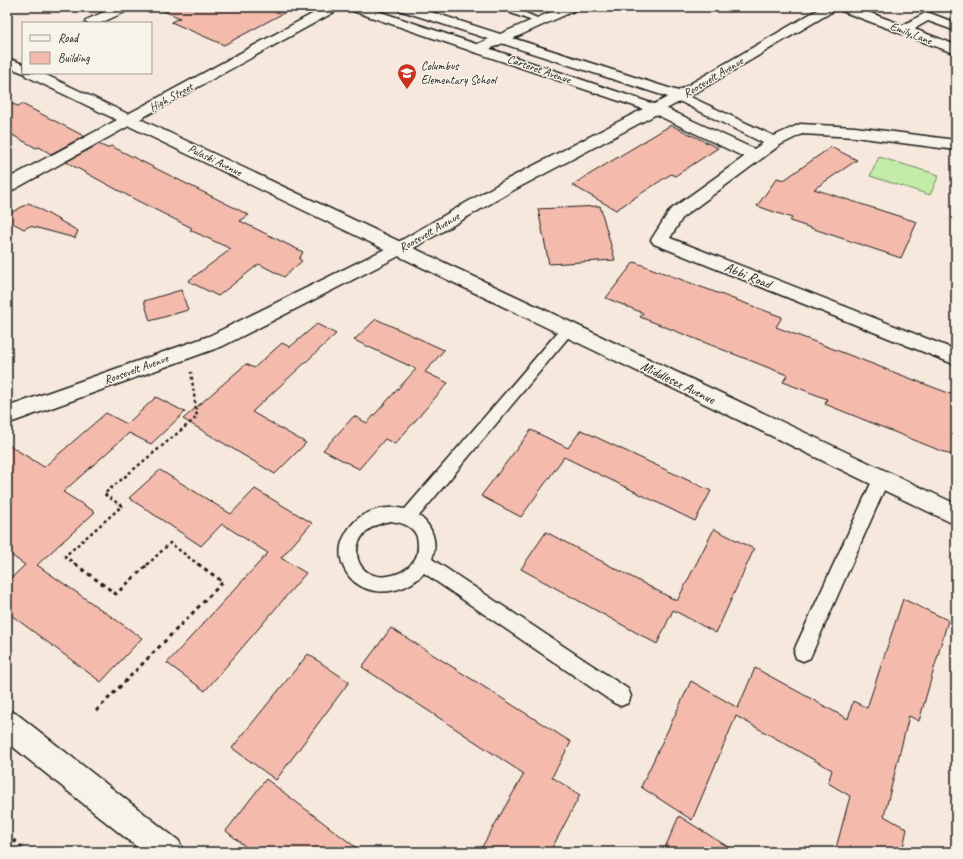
<svg xmlns="http://www.w3.org/2000/svg" width="963" height="859" font-family="Caveat,sans-serif">
  <rect width="100%" height="100%" fill="#f6e8dc"/>
  <filter id="ink" filterUnits="userSpaceOnUse"><feTurbulence type="fractalNoise" baseFrequency=".025" numOctaves="2"/><feDisplacementMap in="SourceGraphic" scale="8" xChannelSelector="R" yChannelSelector="G"/><feConvolveMatrix kernelMatrix="1 2 1 2 8 2 1 2 1" color-interpolation-filters="sRGB"/></filter>
  <g filter="url(#ink)">
    <polygon fill="#c2eca8" stroke="#6f8462" points="879,157 939,175 930,195 870,176"/>
    <g fill="#f4bbac" stroke="#1c1c1c">
      <polygon points="154,7 295,7 224,45 171,22 180,18"/>
      <polygon points="7,102 18,106 22,104 84,136 51,154 39,147 36,148 7,132"/>
      <polygon points="671,125 718,148 675,176 671,174 616,210 572,185"/>
      <polygon points="99,144 107,148 111,146 249,215 240,221 303,252 299,259 302,261 284,277 259,264 218,296 188,281 231,249 190,230 192,228 136,200 66,162"/>
      <polygon points="831,147 857,160 814,189 917,222 901,258 790,221 792,218 757,206 777,178 784,180"/>
      <polygon points="29,203 78,231 75,238 30,226 24,229 7,220 7,215"/>
      <polygon points="600,206 615,260 549,264 538,209"/>
      <polygon points="634,262 782,317 776,327 956,396 956,457 825,404 827,399 783,382 787,375 640,317 643,313 606,298"/>
      <polygon points="181,290 188,310 150,321 144,301"/>
      <polygon points="376,319 444,350 425,372 448,383 395,444 385,439 359,469 323,450 354,416 367,423 416,369 354,340"/>
      <polygon points="317,324 336,334 252,412 306,443 275,474 183,419 246,364 254,368 282,343 290,347"/>
      <polygon points="156,397 185,412 151,444 129,433 63,492 95,512 37,565 142,638 101,682 7,612 7,582 25,565 7,552 7,444 44,467 106,413 127,424"/>
      <polygon points="531,430 568,448 581,430 711,491 695,521 564,457 521,517 481,496"/>
      <polygon points="160,470 231,514 255,489 312,523 281,558 306,573 205,691 167,663 268,553 222,524 201,546 129,498"/>
      <polygon points="714,529 754,549 716,633 673,610 657,644 521,569 546,532 677,601"/>
      <polygon points="903,599 948,620 919,721 909,716 884,816 907,829 902,852 835,852 850,796 828,783 832,770 736,716 692,820 641,787 691,681 738,708 755,668 848,719 853,701 867,708"/>
      <polygon points="391,628 571,742 552,777 580,795 550,852 479,852 524,774 362,667"/>
      <polygon points="308,654 349,682 276,780 232,748"/>
      <polygon points="266,779 362,852 252,852 226,831"/>
      <polygon points="679,816 736,852 663,852"/>
    </g>
    <g fill="none" stroke-linecap="round" stroke-linejoin="round">
      <defs>
        <g id="lane">
          <polygon points="515,7 525,7 521,11 544,21 540,24 511,13 510,11"/>
          <path d="M567,325L572,327L574,330L572,333L419,516C433,526 438,543 432,559L628,689L631,696L628,703L621,706L614,703L424,573C403,597 359,600 344,568C339,557 339,546 345,535C349,527 355,520 363,515C376,508 390,506 405,509L562,327ZM391,521C405,523 418,528 418,544C418,550 418,554 415,559C410,567 402,573 393,575C350,586 341,528 391,521Z"/>
          <polygon points="881,472 887,474 889,479 810,658 803,661 796,658 794,652 796,646 873,479 875,474"/>
        </g>
        <g id="street">
          <polygon points="115,7 131,7 129,10 101,23 85,23 86,20"/>
          <polygon points="325,7 340,7 338,10 140,119 956,504 956,525 129,126 13,190 7,191 7,179 117,120 26,76 24,73 42,73 128,114"/>
          <polygon points="562,7 578,7 576,10 483,52 473,52 471,49 473,46"/>
          <polygon points="837,7 854,7 903,25 927,12 956,23 956,31 928,21 914,29 956,45 956,54 839,10"/>
          <polygon points="7,58 23,64 24,73 7,67"/>
          <polygon points="680,92 774,136 800,124 855,127 956,140 956,150 855,137 802,134 780,145 683,217 670,238 956,350 956,365 654,244 651,240 670,210 744,157 651,112 649,109 651,106 656,105 661,106 754,149 763,143 675,99 673,96 675,93"/>
          <polygon points="7,710 17,714 179,841 184,852 143,852 7,742"/>
        </g>
        <polygon id="secondary" points="348,7 366,7 654,104 668,97 399,10 397,7 416,7 678,91 822,7 837,7 835,10 685,99 514,190 405,253 223,346 7,424 7,407 209,336 393,245 502,182 643,109 350,10"/>
      </defs>
      <use href="#lane" stroke="#1c1c1c" stroke-width="3"/>
      <use href="#street" stroke="#1c1c1c" stroke-width="3"/>
      <use href="#secondary" stroke="#1c1c1c" stroke-width="3"/>
      <g stroke="#1c1c1c" stroke-width="2.5" stroke-dasharray="3 3" stroke-linecap="butt">
        <polyline points="76,565 65,556 122,506 104,494 197,417 191,372"/>
        <polyline points="147,565 170,543 199,565"/>
      </g>
      <g stroke="#1c1c1c" stroke-width="3" stroke-dasharray="4 4" stroke-linecap="butt">
        <polyline points="75,564 116,594 148,564"/>
        <polyline points="96,711 223,582 198,564"/>
        <polyline points="7,835 28,852"/>
        <polyline points="15,852 20,846"/>
      </g>
      <use href="#lane" fill="#f7f3e8" fill-rule="evenodd"/>
      <use href="#street" fill="#f7f3e8" fill-rule="evenodd"/>
      <use href="#secondary" fill="#f7f3e8" fill-rule="evenodd"/>
    </g>
  </g>
  <defs>
    <symbol id="school-pin" viewBox="-11 -11 22 30"><path d="M0 17L-7.5 6A9.5 9.5 0 1 1 7.5 6Z" fill="#c8321e" stroke="#f7f3e8"/><path d="M0-5L7-2L0 1L-7-2ZM-4 1L0 2.5L4 1V4Q0 6-4 4Z" fill="#fff"/></symbol>
  </defs>
  <g fill-rule="evenodd">
    <use href="#school-pin" x="396" y="62" width="22" height="30"/>
  </g>
  <g text-anchor="middle" stroke-width="3" stroke-linejoin="round" paint-order="stroke">
    <g font-size="12" fill="#1c1c1c" stroke="#f7f3e8">
      <text transform="translate(911 33) rotate(21)" y="4">Emily Lane</text>
      <text transform="translate(539 69) rotate(19)" y="4">Carteret Avenue</text>
      <text transform="translate(713 77) rotate(-31)" y="4">Roosevelt Avenue</text>
      <text transform="translate(171 97) rotate(-29)" y="4">High Street</text>
      <text transform="translate(215 160) rotate(26)" y="4">Pulaski Avenue</text>
      <text transform="translate(429 232) rotate(-30)" y="4">Roosevelt Avenue</text>
      <text transform="translate(136 369) rotate(-20)" y="4">Roosevelt Avenue</text>
    </g>
    <g font-size="12" fill="#1c1c1c" stroke="#f7f3e8" text-anchor="start">
      <text x="421" y="70">Columbus<tspan x="421" dy="14">Elementary School</tspan></text>
    </g>
    <g font-size="14" fill="#1c1c1c" stroke="#f7f3e8">
      <text transform="translate(748 275) rotate(22)" y="5">Abbi Road</text>
      <text transform="translate(678 382) rotate(26)" y="5">Middlesex Avenue</text>
    </g>
  </g>
  <rect width="963" height="859" fill="none" stroke="#f7f3e8" stroke-width="24"/>
  <rect x="12" y="12" width="939" height="835" fill="none" stroke="#1c1c1c" stroke-width="1.5" filter="url(#ink)"/>
  <rect x="22" y="22" width="130" height="52" fill="#f7f3e8" stroke="#9f9d96"/>
  <rect x="30" y="35" width="20" height="6" fill="#f7f3e8" stroke="#9f9d96"/>
  <text x="58" y="42" font-size="12" fill="#1c1c1c">Road</text>
  <rect x="30" y="52" width="20" height="12" fill="#f4bbac" stroke="#9f9d96"/>
  <text x="58" y="62" font-size="12" fill="#1c1c1c">Building</text>
</svg>
